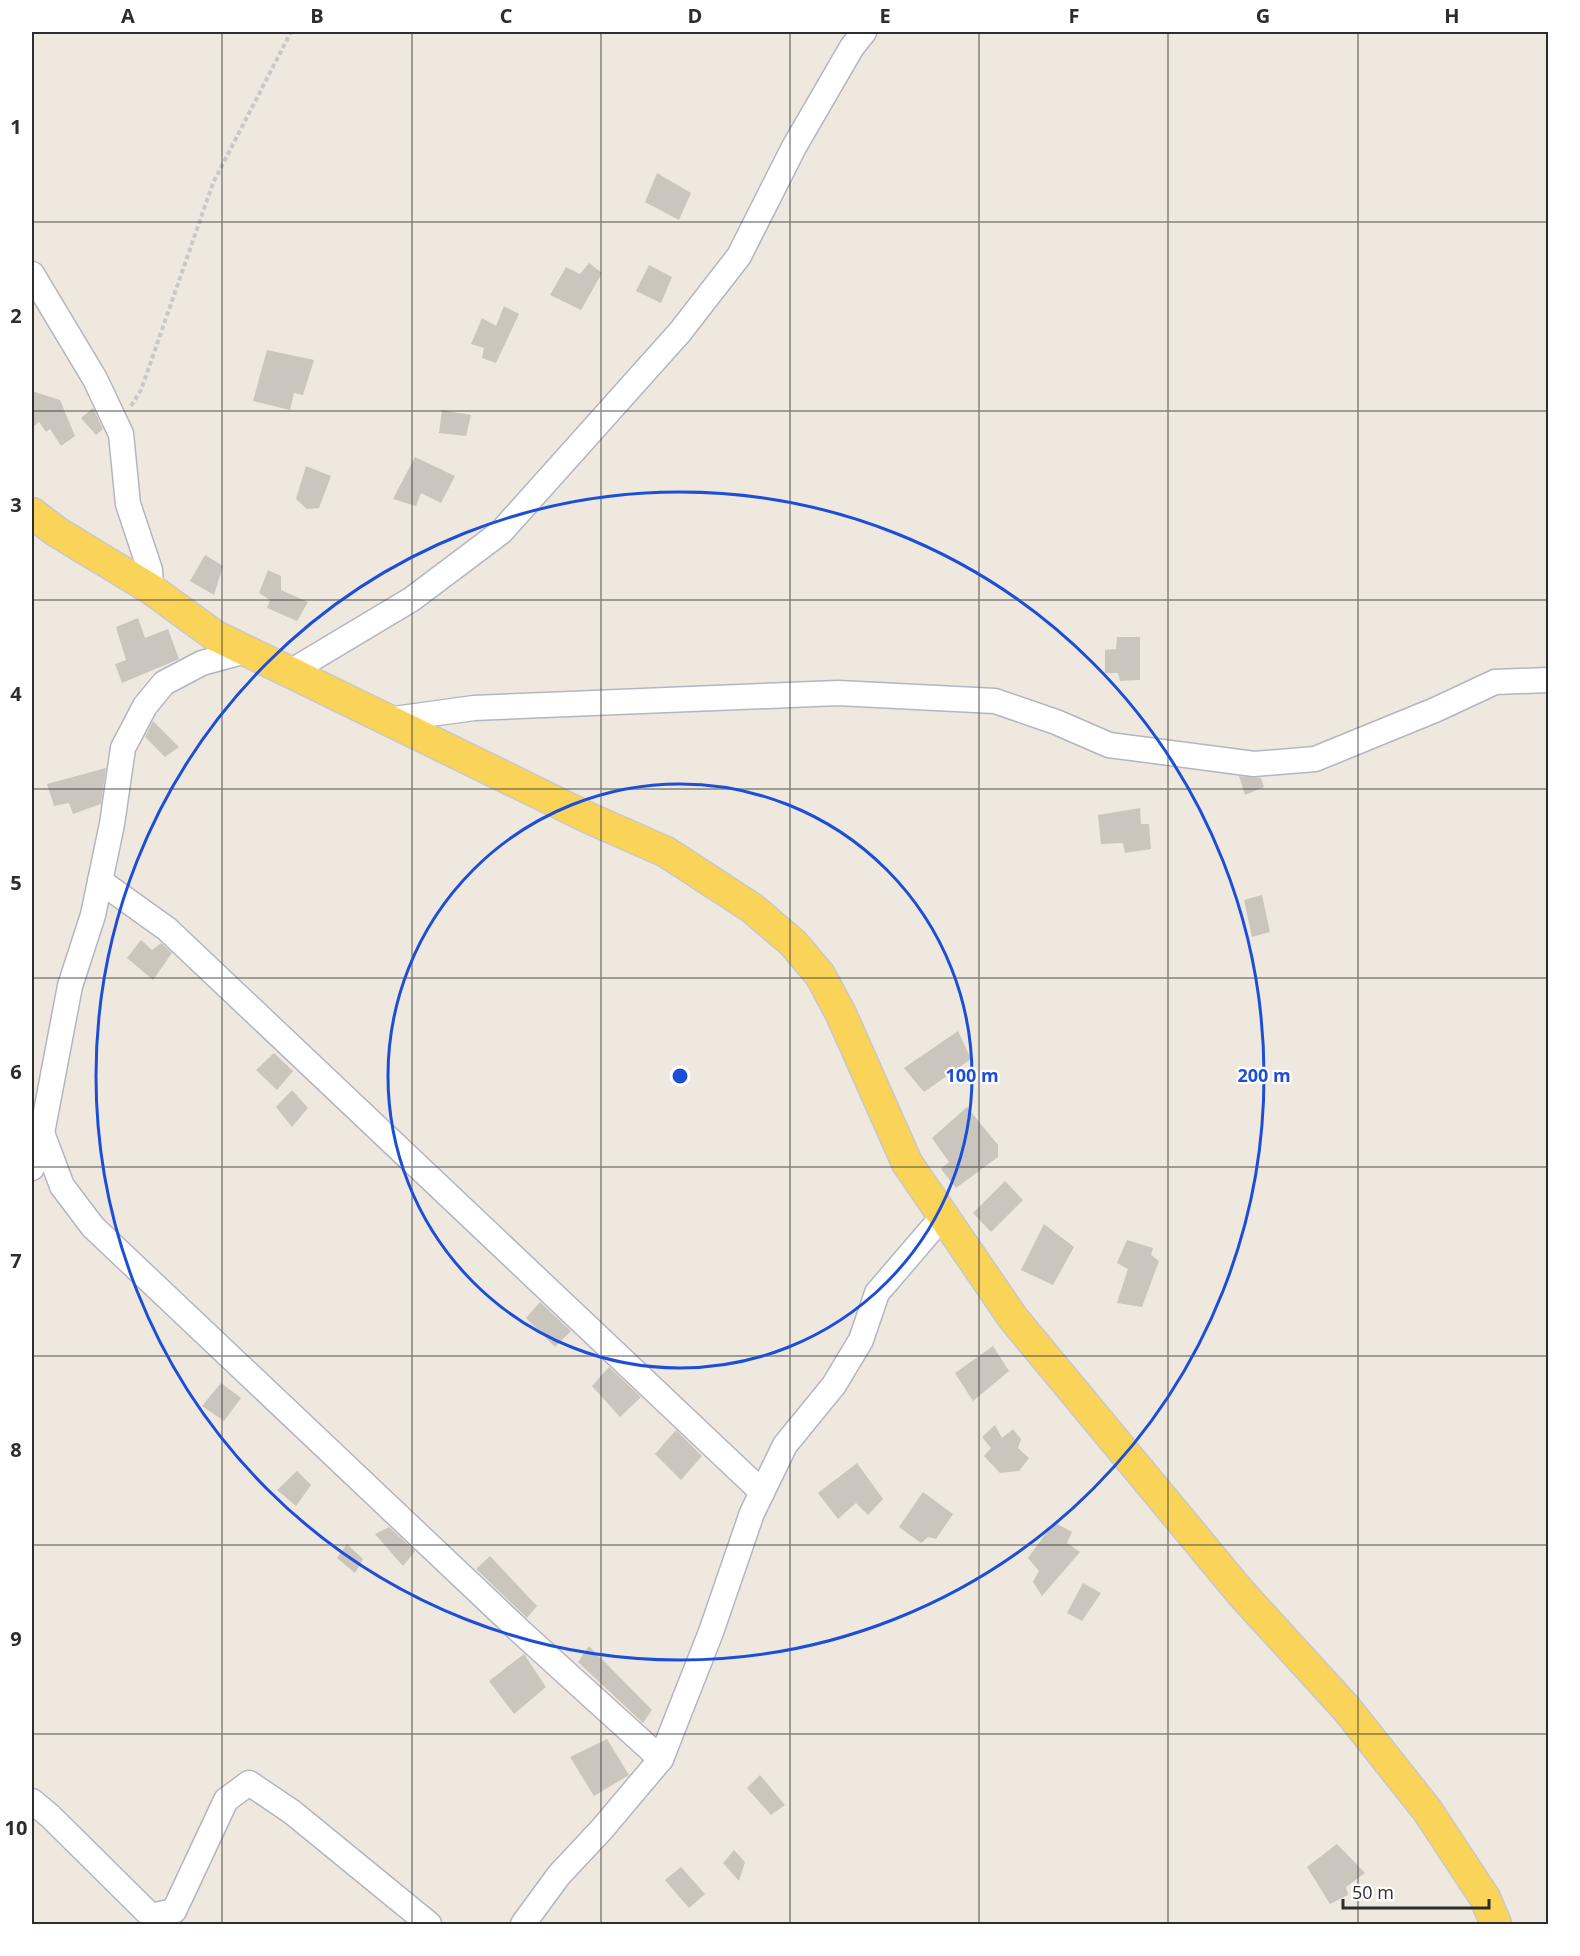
<svg xmlns="http://www.w3.org/2000/svg" width="1580" height="1956" font-family="'Open Sans',sans-serif">
  <rect width="100%" height="100%" fill="#efe8df"/>
  <g fill="#cbc6bd">
    <polygon points="657,173 691,193 679,220 645,202"/>
    <polygon points="589,263 602,273 581,310 550,295 566,267 580,274"/>
    <polygon points="649,265 672,277 661,303 636,291"/>
    <polygon points="504,306 519,314 496,363 482,358 484,348 471,344 482,318 496,326"/>
    <polygon points="267,350 314,360 303,395 294,393 290,410 253,401"/>
    <polygon points="32,391 60,400 75,436 61,446 50,429 46,432 39,422 32,428"/>
    <polygon points="93,408 103,429 96,435 81,418"/>
    <polygon points="442,410 471,415 466,436 439,433"/>
    <polygon points="415,457 455,476 441,503 421,493 416,506 393,499"/>
    <polygon points="306,466 331,476 319,508 307,509 296,499"/>
    <polygon points="205,555 223,566 214,595 190,581"/>
    <polygon points="268,570 281,576 281,590 308,602 297,621 267,608 270,600 259,593"/>
    <polygon points="138,618 145,638 168,629 179,659 122,683 115,664 126,660 116,627"/>
    <polygon points="1117,637 1140,637 1140,680 1120,681 1118,673 1105,673 1105,650 1116,649"/>
    <polygon points="153,721 179,747 165,757 145,737"/>
    <polygon points="106,768 101,804 73,814 69,803 54,806 47,784"/>
    <polygon points="1239,776 1261,778 1264,787 1245,795"/>
    <polygon points="1140,808 1141,824 1149,824 1151,849 1125,853 1123,843 1101,844 1098,815"/>
    <polygon points="1262,895 1270,932 1252,937 1244,900"/>
    <polygon points="141,940 152,950 161,943 172,953 153,980 127,958"/>
    <polygon points="958,1031 971,1059 924,1092 904,1068"/>
    <polygon points="274,1053 293,1071 277,1090 256,1070"/>
    <polygon points="292,1090 308,1108 292,1127 276,1107"/>
    <polygon points="967,1107 998,1145 998,1157 956,1188 941,1169 949,1162 932,1138"/>
    <polygon points="1005,1181 1023,1200 991,1232 973,1213"/>
    <polygon points="1044,1224 1074,1247 1053,1285 1021,1270"/>
    <polygon points="1127,1240 1153,1248 1151,1255 1159,1261 1142,1307 1117,1303 1128,1269 1117,1263"/>
    <polygon points="540,1302 571,1331 555,1347 526,1318"/>
    <polygon points="993,1346 1009,1371 973,1401 955,1373"/>
    <polygon points="609,1367 641,1397 620,1417 592,1386"/>
    <polygon points="221,1383 241,1398 224,1421 202,1406"/>
    <polygon points="995,1425 1002,1438 1013,1429 1021,1439 1018,1448 1029,1458 1019,1471 1000,1473 984,1456 991,1448 982,1437"/>
    <polygon points="676,1430 702,1456 681,1480 655,1454"/>
    <polygon points="857,1463 883,1499 868,1515 856,1503 838,1519 818,1493"/>
    <polygon points="297,1471 311,1485 296,1506 277,1490"/>
    <polygon points="923,1492 953,1514 936,1539 928,1537 921,1543 899,1527"/>
    <polygon points="1054,1522 1072,1532 1067,1543 1080,1552 1042,1596 1033,1582 1039,1571 1028,1558"/>
    <polygon points="389,1527 415,1551 403,1566 375,1534"/>
    <polygon points="347,1544 363,1559 355,1573 337,1558"/>
    <polygon points="490,1556 537,1606 527,1618 476,1569"/>
    <polygon points="1083,1583 1101,1593 1082,1621 1067,1613"/>
    <polygon points="589,1646 652,1710 643,1723 578,1662"/>
    <polygon points="524,1654 546,1687 514,1714 489,1681"/>
    <polygon points="607,1739 629,1775 594,1796 570,1757"/>
    <polygon points="760,1775 785,1805 771,1815 747,1788"/>
    <polygon points="1337,1844 1365,1873 1346,1887 1348,1895 1330,1904 1307,1867"/>
    <polygon points="734,1850 745,1862 739,1881 723,1863"/>
    <polygon points="681,1867 705,1894 689,1908 665,1880"/>
  </g>
  <g fill="none" stroke-linecap="round" stroke-linejoin="round">
    <defs>
      <g id="minor">
        <polyline points="32,274 95,379 121,434 128,504 150,570 151,589"/>
        <polyline points="290,672 412,599 501,532 680,332 739,256 794,147 852,47 864,32"/>
        <polyline points="387,720 474,708 838,693 995,701 1056,722 1109,745 1254,764 1315,759 1435,710 1495,682 1548,680"/>
        <polyline points="100,881 167,929 762,1492"/>
        <polyline points="42,1133 62,1186 93,1227 521,1632 661,1759"/>
        <polyline points="32,1168 42,1133 70,986 93,915 112,824 123,748 145,706 164,683 202,663 246,651"/>
        <polyline points="32,1801 50,1816 151,1916 174,1911 226,1800 249,1783 292,1812 429,1924"/>
        <polyline points="523,1924 559,1875 602,1829 661,1759 711,1632 752,1513 785,1445 834,1385 861,1340 877,1293 943,1216"/>
      </g>
      <polyline id="major" points="32,513 57,532 151,589 214,635 591,819 666,852 752,908 793,943 820,975 841,1014 907,1163 1013,1318 1241,1593 1346,1708 1427,1810 1485,1898 1496,1924"/>
    </defs>
    <use href="#minor" stroke="#b3b5c1" stroke-width="27"/>
    <use href="#major" stroke="#c8c8c8" stroke-width="33"/>
    <polyline stroke="#c8c8c8" stroke-width="4" stroke-dasharray="4.5 3" stroke-linecap="butt" points="131,406 141,390 213,183 291,32"/>
    <use href="#minor" stroke="#fff" stroke-width="24"/>
    <use href="#major" stroke="#fad459" stroke-width="30"/>
  </g>
  <path fill="none" stroke="#2d2d2d" stroke-width="1.5" stroke-opacity="0.55" d="M222,32V1924M412,32V1924M601,32V1924M790,32V1924M979,32V1924M1168,32V1924M1358,32V1924M32,222H1548M32,411H1548M32,600H1548M32,789H1548M32,978H1548M32,1167H1548M32,1356H1548M32,1545H1548M32,1734H1548"/>
  <g fill="none" stroke="#1d4ed8" stroke-width="3">
    <circle cx="680" cy="1076" r="292"/>
    <circle cx="680" cy="1076" r="584"/>
  </g>
  <circle cx="680" cy="1076" r="9" fill="#1d4ed8" stroke="#fff" stroke-width="3"/>
  <g font-size="18" text-anchor="middle" font-weight="bold" fill="#1d4ed8" stroke="#fff" stroke-width="4.5" stroke-linejoin="round" paint-order="stroke">
    <text x="972" y="1082">100 m</text>
    <text x="1264" y="1082">200 m</text>
  </g>
  <rect width="1580" height="1956" fill="none" stroke="#ffffff" stroke-width="66"/>
  <path d="M1343 1899v9h146v-9" fill="none" stroke="#2d2d2d" stroke-width="3"/>
  <text x="1352" y="1899" font-size="18" fill="#2d2d2d" stroke="#ffffff" stroke-width="4.5" paint-order="stroke">50 m</text>
  <rect x="33" y="33" width="1514" height="1890" fill="none" stroke="#2d2d2d" stroke-width="2"/>
  <g font-size="20" text-anchor="middle" font-weight="bold" fill="#2d2d2d">
    <text x="128" y="23">A</text>
    <text x="317" y="23">B</text>
    <text x="506" y="23">C</text>
    <text x="695" y="23">D</text>
    <text x="885" y="23">E</text>
    <text x="1074" y="23">F</text>
    <text x="1263" y="23">G</text>
    <text x="1452" y="23">H</text>
    <text x="16" y="134">1</text>
    <text x="16" y="323">2</text>
    <text x="16" y="512">3</text>
    <text x="16" y="701">4</text>
    <text x="16" y="890">5</text>
    <text x="16" y="1079">6</text>
    <text x="16" y="1268">7</text>
    <text x="16" y="1457">8</text>
    <text x="16" y="1646">9</text>
    <text x="16" y="1835">10</text>
  </g>
</svg>
